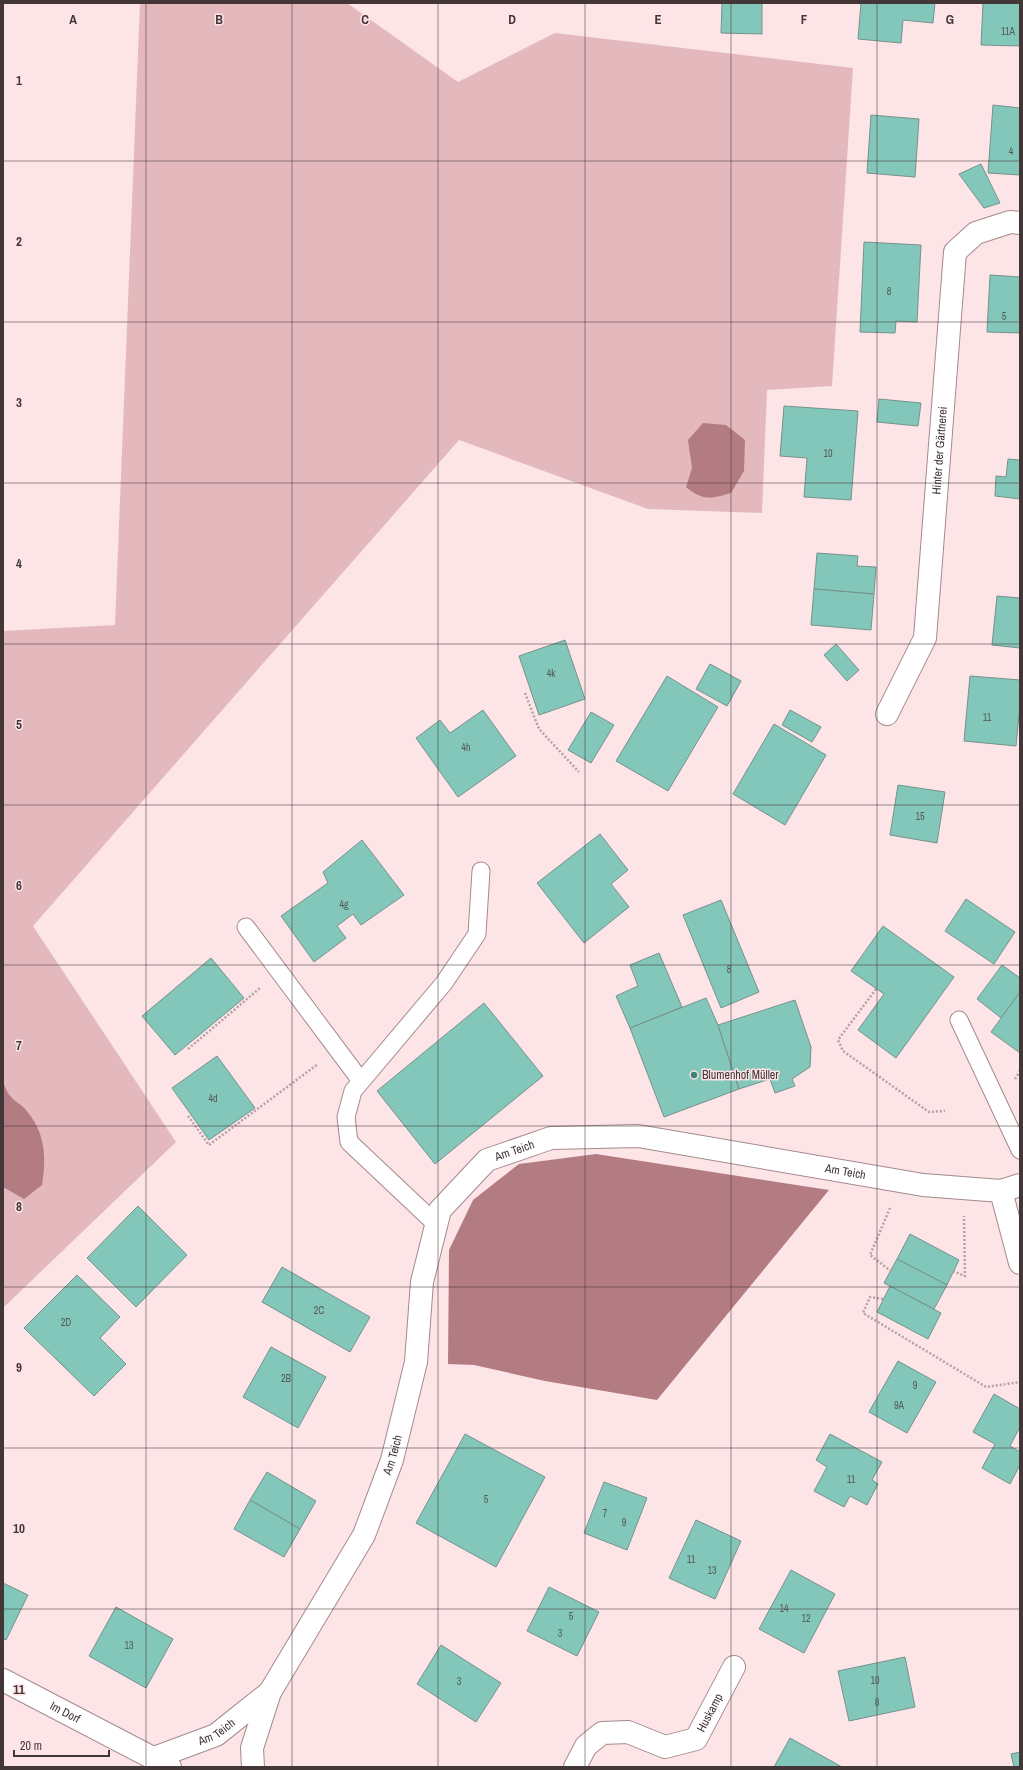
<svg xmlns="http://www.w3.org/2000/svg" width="1023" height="1770" font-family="'Archivo Narrow',sans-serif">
  <rect width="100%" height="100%" fill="#fde4e7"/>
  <polygon fill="#e4b9bd" points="140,3 347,3 458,82 555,33 853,68 832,386 767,390 762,513 648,509 459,440 33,926 176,1142 3,1308 3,631 115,625"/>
  <g fill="#b37b82">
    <path d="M703,423L726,425L745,440L744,471L731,493C711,499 703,501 686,487L692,468L688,440Z"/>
    <path d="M3,1083C6,1088 8,1095 13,1099C17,1103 22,1105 25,1109C45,1131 47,1157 42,1185L24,1199L3,1187Z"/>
    <polygon points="596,1154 829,1190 657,1400 545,1381 474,1365 448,1364 449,1250 473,1200 519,1164"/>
  </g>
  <g fill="#83c7ba" stroke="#75928c">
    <polygon points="722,3 762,3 762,34 721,33"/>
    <polygon points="861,3 935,3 933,23 903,20 901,43 858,39"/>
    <polygon points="983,3 1020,3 1020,46 981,45"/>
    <polygon points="993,105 1020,108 1020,175 988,173"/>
    <polygon points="871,115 919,119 915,177 867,173"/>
    <polygon points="981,164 1000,203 984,208 959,174"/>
    <polygon points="864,242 921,245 917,322 896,321 895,333 860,332"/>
    <polygon points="990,275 1020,277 1020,333 987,332"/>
    <polygon points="879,399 921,403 918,426 877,422"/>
    <polygon points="784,406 858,411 851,500 804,497 807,458 780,456"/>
    <polygon points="1008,459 1020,460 1020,499 995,496 996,476 1006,477"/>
    <polygon points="817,553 858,556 857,566 876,567 874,594 814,589"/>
    <polygon points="814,589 874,594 871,630 811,625"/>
    <polygon points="997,596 1020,598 1020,648 992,645"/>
    <polygon points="565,640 585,699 539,715 519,656"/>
    <polygon points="836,644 859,670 847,681 824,655"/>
    <polygon points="710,664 741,681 727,706 696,689"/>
    <polygon points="667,676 718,707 668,791 616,761"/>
    <polygon points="970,676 1020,680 1020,704 1016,746 964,741"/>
    <polygon points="483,710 516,756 458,797 416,738 440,720 450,733"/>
    <polygon points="790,710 821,727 812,742 782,725"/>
    <polygon points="591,712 614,725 591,763 568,750"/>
    <polygon points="774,724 826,755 785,825 733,794"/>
    <polygon points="898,785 945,792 937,843 890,835"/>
    <polygon points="600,834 628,870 611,884 629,907 584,943 537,883"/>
    <polygon points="362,840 404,895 361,925 353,914 337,926 346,938 314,962 281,916 328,883 323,872"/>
    <polygon points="966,899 1015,932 994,964 945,931"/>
    <polygon points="721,900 759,992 721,1008 683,915"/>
    <polygon points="883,926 954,977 896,1058 858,1030 884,994 851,971"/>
    <polygon points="659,953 682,1007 630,1028 616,996 638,986 630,965"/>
    <polygon points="211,958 244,998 175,1055 142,1016"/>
    <polygon points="1002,965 1020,978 1020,992 1001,1018 977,999"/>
    <polygon points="1020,992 1020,1053 991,1032"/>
    <polygon points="706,998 718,1025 739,1089 664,1117 630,1028"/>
    <polygon points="795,1000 811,1047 810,1067 792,1079 795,1086 775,1093 770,1079 739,1089 718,1025"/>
    <polygon points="484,1003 543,1076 435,1164 377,1091"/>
    <polygon points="217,1056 255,1108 209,1140 172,1088"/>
    <polygon points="138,1206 187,1255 136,1307 87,1258"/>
    <polygon points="910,1234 959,1260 947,1285 897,1259"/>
    <polygon points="897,1259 947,1285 934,1309 884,1283"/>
    <polygon points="282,1267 370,1317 350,1352 262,1302"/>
    <polygon points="77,1275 120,1317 100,1338 126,1364 94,1396 24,1328"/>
    <polygon points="890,1286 941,1313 928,1339 877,1312"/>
    <polygon points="271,1347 326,1377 298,1428 243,1397"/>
    <polygon points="898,1361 936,1382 907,1433 869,1412"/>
    <polygon points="994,1394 1020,1409 1020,1427 1010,1446 1020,1452 1020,1465 1010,1484 982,1468 995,1444 973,1432"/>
    <polygon points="465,1434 545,1477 496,1567 416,1523"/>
    <polygon points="830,1434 882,1462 872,1480 878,1484 867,1505 850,1496 844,1507 814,1491 827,1467 816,1460"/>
    <polygon points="267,1472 316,1501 300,1529 250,1500"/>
    <polygon points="604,1482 647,1498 627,1550 584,1533"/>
    <polygon points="250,1500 300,1529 284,1557 234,1529"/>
    <polygon points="696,1520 741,1541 715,1599 669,1578"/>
    <polygon points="791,1570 835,1594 804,1653 759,1629"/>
    <polygon points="3,1583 28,1595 6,1640 3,1639"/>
    <polygon points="549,1587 599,1612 577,1656 527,1631"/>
    <polygon points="116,1607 173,1639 146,1688 89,1656"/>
    <polygon points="441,1645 501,1683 476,1722 417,1684"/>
    <polygon points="905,1657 915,1707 849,1721 838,1671"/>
    <polygon points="790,1738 842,1767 774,1767"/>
    <polygon points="1020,1752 1020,1767 1014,1767 1011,1754"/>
  </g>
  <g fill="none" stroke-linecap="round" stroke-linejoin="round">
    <defs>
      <g id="lane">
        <polyline points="246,927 361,1081"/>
        <polyline points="959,1020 1020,1150"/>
        <polyline points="436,1224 349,1142 346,1117 353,1091 444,983 477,934 481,871"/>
      </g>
      <g id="street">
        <path id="s1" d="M887,714L925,638L955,252L976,233L1010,222L1020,223"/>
        <polyline points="1001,1191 1020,1263"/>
        <path id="s2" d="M154,1758L216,1735L270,1692"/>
        <path id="s3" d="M253,1767L252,1748L270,1692L364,1535L392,1460L416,1362L422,1282L440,1210L487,1160L551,1138L638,1136L923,1185L1001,1191L1020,1185"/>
        <path id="s4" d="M575,1767L586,1746L602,1733L628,1732L665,1747L696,1739L734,1667"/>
      </g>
      <g id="secondary">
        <path id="s5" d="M3,1680L170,1767"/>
      </g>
    </defs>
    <use href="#lane" stroke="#a58a8d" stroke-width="19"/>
    <use href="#street" stroke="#a58a8d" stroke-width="24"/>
    <use href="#secondary" stroke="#a58a8d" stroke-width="24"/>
    <g stroke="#b5a1a3" stroke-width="2.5" stroke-dasharray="2 2" stroke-linecap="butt">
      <polyline points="525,693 539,729 579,772"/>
      <polyline points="876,989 838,1040 843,1051 929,1112 945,1111"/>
      <polyline points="188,1049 260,988"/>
      <polyline points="1015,1079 1020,1071"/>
      <polyline points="188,1116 209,1145 318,1064"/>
      <polyline points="890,1208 870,1255 891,1271"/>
      <polyline points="953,1271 965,1276 964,1216"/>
      <polyline points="883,1299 870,1297 863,1313 986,1387 1020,1382"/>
    </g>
    <use href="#lane" stroke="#fff" stroke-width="17"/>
    <use href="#street" stroke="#fff" stroke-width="22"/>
    <use href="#secondary" stroke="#fff" stroke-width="22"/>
  </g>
  <path fill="none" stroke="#423637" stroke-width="1" stroke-opacity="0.55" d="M146,3V1767M292,3V1767M438,3V1767M585,3V1767M731,3V1767M877,3V1767M3,161H1020M3,322H1020M3,483H1020M3,644H1020M3,805H1020M3,965H1020M3,1126H1020M3,1287H1020M3,1448H1020M3,1609H1020"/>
  <circle fill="#3f8479" stroke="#fde4e7" stroke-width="1.5" cx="694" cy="1075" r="4"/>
  <g text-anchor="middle" stroke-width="3" stroke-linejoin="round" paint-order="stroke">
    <g font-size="10" fill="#525a58">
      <text x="1008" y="35">11A</text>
      <text x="1011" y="155">4</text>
      <text x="889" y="295">8</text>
      <text x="1004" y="320">5</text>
      <text x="828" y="457">10</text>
      <text x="551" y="677">4k</text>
      <text x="987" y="721">11</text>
      <text x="466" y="751">4h</text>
      <text x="920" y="820">15</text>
      <text x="344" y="908">4g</text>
      <text x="729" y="973">8</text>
      <text x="213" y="1102">4d</text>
      <text x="319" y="1314">2C</text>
      <text x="66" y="1326">2D</text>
      <text x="286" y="1382">2B</text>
      <text x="915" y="1389">9</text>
      <text x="899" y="1409">9A</text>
      <text x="851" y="1483">11</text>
      <text x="486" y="1503">5</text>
      <text x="605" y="1517">7</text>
      <text x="624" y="1526">9</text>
      <text x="691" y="1563">11</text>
      <text x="712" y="1574">13</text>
      <text x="784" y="1612">14</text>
      <text x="571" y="1620">5</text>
      <text x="806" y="1622">12</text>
      <text x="560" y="1637">3</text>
      <text x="129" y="1649">13</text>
      <text x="875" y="1684">10</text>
      <text x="459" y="1685">3</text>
      <text x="877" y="1706">8</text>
    </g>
    <g font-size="12" fill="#423637" stroke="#fde4e7">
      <text dy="4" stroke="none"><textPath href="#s1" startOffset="273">Hinter der Gärtnerei</textPath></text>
      <text dy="4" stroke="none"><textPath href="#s3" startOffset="694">Am Teich</textPath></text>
      <text dy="4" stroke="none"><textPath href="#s3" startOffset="1030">Am Teich</textPath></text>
      <text dy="4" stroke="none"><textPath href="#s3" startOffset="346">Am Teich</textPath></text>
      <text dy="4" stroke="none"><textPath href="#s5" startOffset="70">Im Dorf</textPath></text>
      <text dy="4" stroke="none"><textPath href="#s4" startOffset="172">Huskamp</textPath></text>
      <text dy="4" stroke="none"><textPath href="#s2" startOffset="68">Am Teich</textPath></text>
    </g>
    <g font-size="12" fill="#423637" stroke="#fde4e7" text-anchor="start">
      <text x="702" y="1079">Blumenhof Müller</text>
    </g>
  </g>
  <g font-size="13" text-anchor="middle" font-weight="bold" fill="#423637" stroke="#fde4e7" stroke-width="3" stroke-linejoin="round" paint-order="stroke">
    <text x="73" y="24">A</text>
    <text x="219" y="24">B</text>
    <text x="365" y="24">C</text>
    <text x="512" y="24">D</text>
    <text x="658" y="24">E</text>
    <text x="804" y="24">F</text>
    <text x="950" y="24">G</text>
    <text x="19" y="85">1</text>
    <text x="19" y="246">2</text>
    <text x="19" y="407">3</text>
    <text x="19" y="568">4</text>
    <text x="19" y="729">5</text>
    <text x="19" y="890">6</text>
    <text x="19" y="1050">7</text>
    <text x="19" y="1211">8</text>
    <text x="19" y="1372">9</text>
    <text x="19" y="1533">10</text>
    <text x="19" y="1694">11</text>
  </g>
  <rect width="1023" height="1770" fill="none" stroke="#423637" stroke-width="8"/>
  <path d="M14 1750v6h95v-6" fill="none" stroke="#423637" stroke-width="2"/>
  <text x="20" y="1750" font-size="12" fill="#423637" stroke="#fde4e7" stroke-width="3" paint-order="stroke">20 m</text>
</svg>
